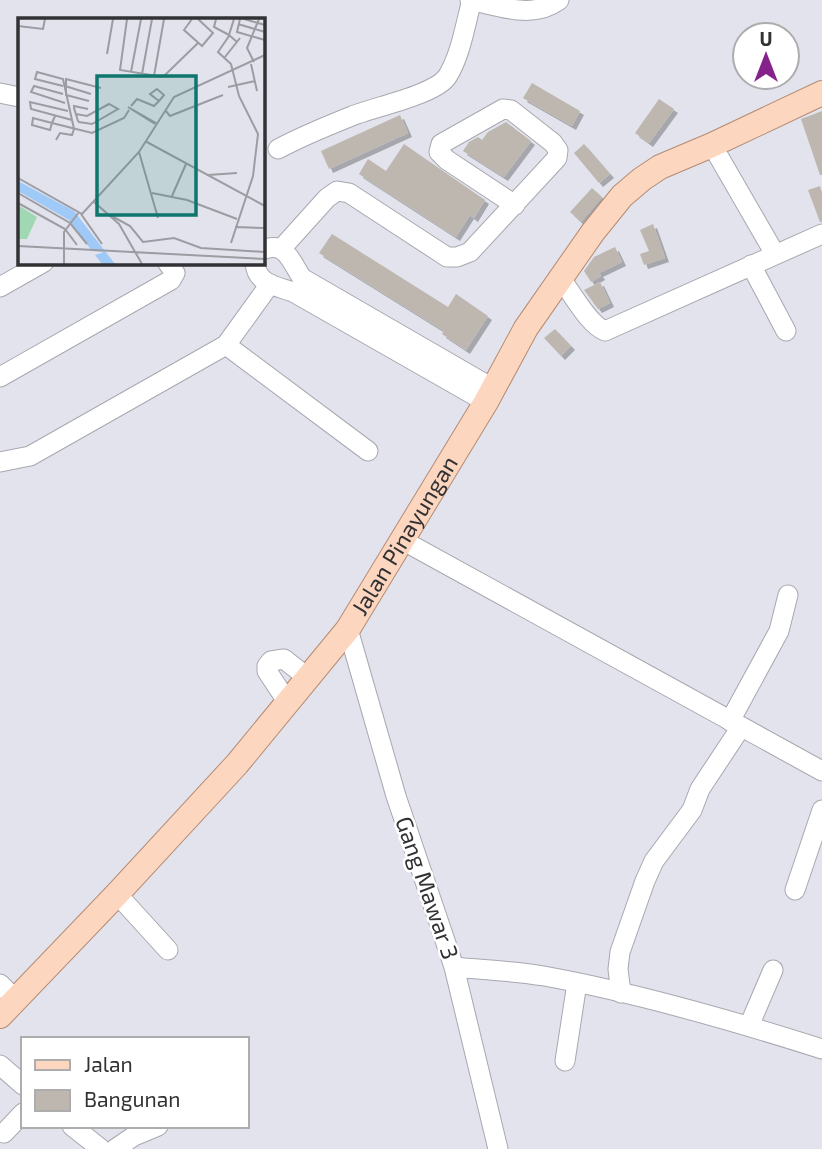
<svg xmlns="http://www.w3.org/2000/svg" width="822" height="1149" font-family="'Exo 2',sans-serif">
  <defs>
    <filter id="shadow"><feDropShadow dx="4" dy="4" stdDeviation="0" flood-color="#0004"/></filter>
  </defs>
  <rect width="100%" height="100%" fill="#e2e3ec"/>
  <g fill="#bdb7b0" filter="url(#shadow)">
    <polygon points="532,83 580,111 572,126 523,98"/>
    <polygon points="659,99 674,109 649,143 635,133"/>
    <polygon points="822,111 822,175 820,175 801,119"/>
    <polygon points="400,115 408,133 329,169 321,151"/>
    <polygon points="506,122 531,141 504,177 463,151 469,142 478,137 482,140 488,132"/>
    <polygon points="404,144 485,200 474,218 470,215 456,237 359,174 368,159 386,171"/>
    <polygon points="584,144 610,174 599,183 574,153"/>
    <polygon points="820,186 822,193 822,222 820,222 808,190"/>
    <polygon points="592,188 602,197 581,222 570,212"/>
    <polygon points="653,224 665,258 644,265 640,254 649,251 640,230"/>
    <polygon points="332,234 448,307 456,294 488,316 466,350 442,334 444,331 319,253"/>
    <polygon points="615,247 622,262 599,273 601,276 591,282 584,271 594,257"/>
    <polygon points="600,282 610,303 598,309 584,290"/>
    <polygon points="555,329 571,346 561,356 544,338"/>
  </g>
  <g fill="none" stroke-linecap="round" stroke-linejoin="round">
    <defs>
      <g id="minor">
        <path d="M470,0C499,6 532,20 559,0"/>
        <polyline points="0,93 19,97"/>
        <polyline points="712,145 775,254"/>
        <path d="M278,149C302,136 327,126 352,116C374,107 434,95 447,77C461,55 465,25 472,0"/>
        <polyline points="282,248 327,198 337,191 349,193 447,257 457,257 470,252 557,158 558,150 553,143 511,110 503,109 441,144 439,152 447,160 515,205"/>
        <path d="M262,250C286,240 291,262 302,278L494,389"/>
        <path d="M255,262C256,284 276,286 293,292L486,402"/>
        <polyline points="751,265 786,331"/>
        <path d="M561,279C572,293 589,325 605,331L822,234"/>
        <polyline points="0,287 44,262"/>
        <polyline points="226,345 368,451"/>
        <polyline points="0,377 171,280 175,273 167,262"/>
        <polyline points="0,462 30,456 226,345 270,284"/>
        <polyline points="402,540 822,771"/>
        <polyline points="348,629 396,796 454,967 498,1149"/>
        <polyline points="288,703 267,671 267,666 271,661 284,659 308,678"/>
        <polyline points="730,721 779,631 788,595"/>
        <polyline points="795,890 822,810"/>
        <polyline points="117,894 168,950"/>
        <path d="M454,967C484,970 514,971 544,976C638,993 731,1020 822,1049"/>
        <polyline points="0,984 16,1000"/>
        <polyline points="621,993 618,969 620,952 645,881 654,861 692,810 700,789 741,727"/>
        <polyline points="749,1026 773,970"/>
        <polyline points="565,1061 577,983"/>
        <polyline points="0,1065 23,1085"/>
        <polyline points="72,1126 101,1149"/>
        <polyline points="4,1133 23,1113"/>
        <polyline points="115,1149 134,1136 158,1126"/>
      </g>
      <g id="major">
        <path id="s1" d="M0,1016L117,894L237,764L348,629L486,402L526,328L593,232L622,196L642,179L660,167L712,145L822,93"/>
      </g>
    </defs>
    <use href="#minor" stroke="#a7a8b0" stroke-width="21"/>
    <use href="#major" stroke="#b58b73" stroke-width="26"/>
    <use href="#minor" stroke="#fff" stroke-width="19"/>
    <use href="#major" stroke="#fdd6bf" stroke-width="24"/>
  </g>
  <g text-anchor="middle" stroke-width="5" stroke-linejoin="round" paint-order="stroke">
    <g font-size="23" fill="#323235" stroke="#fff">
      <text dy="8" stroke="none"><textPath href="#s1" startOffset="630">Jalan Pinayungan</textPath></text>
      <text transform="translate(427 888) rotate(71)" y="8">Gang Mawar 3</text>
    </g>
  </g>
  <g transform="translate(18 18)">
    <rect width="247" height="247" fill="#e2e3ec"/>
    <path d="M0,187L19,199L9,221H0Z" fill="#a1d8b4"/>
    <path d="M0,163L56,193L97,246H84L77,237L86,234L74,233L51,202L0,173Z" fill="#9fc9f6"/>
    <path fill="none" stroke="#9c9ca3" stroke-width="2" d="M109,1L102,52L145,59L180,25M174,1L166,12L184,28L195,15L180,1M198,1L196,9L211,17M216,1L211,17L219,24M222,1L219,14L247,22M226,1L247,7M220,6L247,14M0,8L25,11L27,1M211,18L200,34L213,46L221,78L240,116L235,158L213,225M89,36L95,1M207,39L222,20M236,44L229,30L241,1M233,46L239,73M113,54L123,1M124,56L134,1M136,58L146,1M47,68L73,76M210,69L237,63M45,76L16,68L13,74L47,85M71,83L48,77V61L83,70M113,88L119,81L136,88L141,83L146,77L139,71L132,76L141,83M147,92L152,98L205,77M50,93L12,84L13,91L54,102M58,96L69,98L91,86L100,91L74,106L61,104L60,103L56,90V88L70,91M37,98L34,105L15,100L14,107L32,112L34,105L74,115L106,100L111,92M137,106L110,89L138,105M38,122L42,115L54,117L56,111L45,61L19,54L17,61L45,68M127,123L247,188M121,134L140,200M190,157L219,155M0,160L64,196L121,134L156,79L247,37M0,175L52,205L69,226M134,175L169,182L219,201M154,178L168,146M76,184L101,206L124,246M0,185L47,211L59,227M63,196L84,226M92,197L112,208L125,224L156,220L183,230L247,234M217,209L247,210M0,228L247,241M46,246V214L61,194"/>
    <path fill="#0f766e" fill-opacity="0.15" stroke="#0f766e" stroke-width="3.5" d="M79,58H178V197H79Z"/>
    <rect width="247" height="247" fill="none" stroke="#323235" stroke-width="3.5"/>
  </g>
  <rect x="21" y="1037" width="228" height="91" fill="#ffffff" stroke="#adadae" stroke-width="2"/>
  <rect x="35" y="1060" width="35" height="10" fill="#fdd6bf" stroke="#adadae" stroke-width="2"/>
  <text x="84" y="1072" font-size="21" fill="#323235">Jalan</text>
  <rect x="35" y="1090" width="35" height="21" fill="#bdb7b0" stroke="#adadae" stroke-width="2"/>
  <text x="84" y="1107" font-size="21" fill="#323235">Bangunan</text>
  <g transform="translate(766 56)"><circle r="33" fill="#ffffff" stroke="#adadae" stroke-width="2"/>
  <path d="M0-5L12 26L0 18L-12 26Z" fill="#86228b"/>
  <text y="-10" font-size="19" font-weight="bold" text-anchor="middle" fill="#323235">U</text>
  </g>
</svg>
